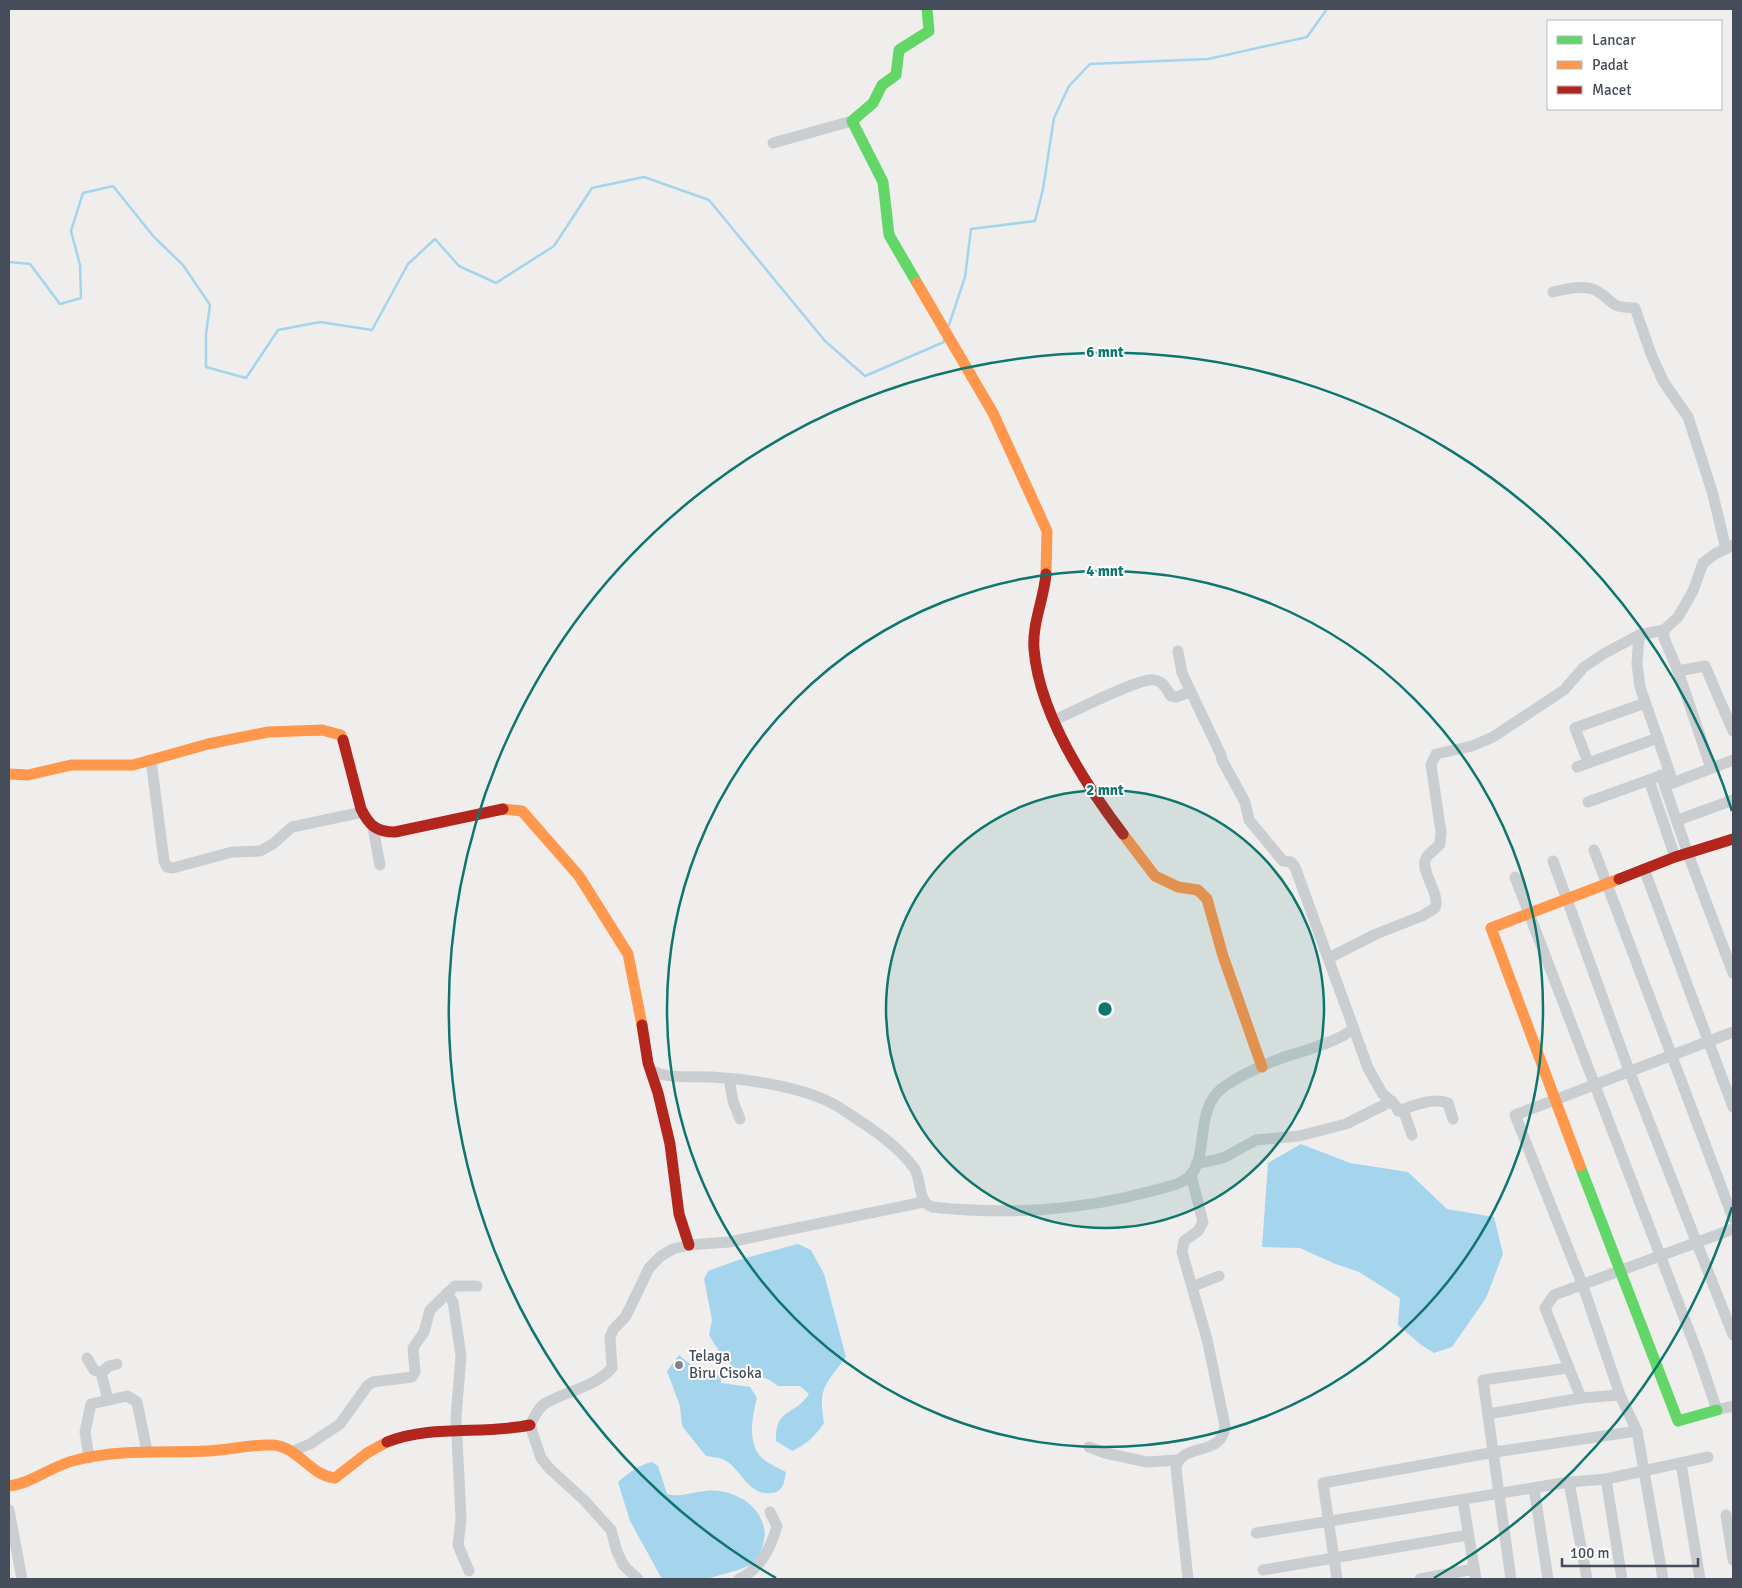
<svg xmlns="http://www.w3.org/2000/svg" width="1742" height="1588" font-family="Signika,sans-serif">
  <rect width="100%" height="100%" fill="#efeeed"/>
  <g fill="#a5d4ed">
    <polygon points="1301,1144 1350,1163 1408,1172 1447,1209 1494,1217 1503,1254 1486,1298 1452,1347 1434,1353 1420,1344 1398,1325 1400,1298 1359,1272 1333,1263 1300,1248 1262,1247 1268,1163"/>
    <path d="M798,1244L811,1250L824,1274L846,1357C825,1385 818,1388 824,1423C815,1436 806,1445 792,1451L776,1441C775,1407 794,1417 809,1394L800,1386H778C765,1374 748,1376 734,1367C723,1360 716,1346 709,1335L712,1320L704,1279L708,1271L738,1260Z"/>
    <path d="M679,1355L690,1364L721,1376V1383L750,1387L757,1398C752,1416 747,1444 762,1458C769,1464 778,1468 786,1472C784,1482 784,1491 772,1493C746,1496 741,1466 722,1459C717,1457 711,1457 706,1456L682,1426L680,1406L667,1371Z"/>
    <path d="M652,1462L658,1466L667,1494C678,1498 692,1492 705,1491C729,1488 759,1502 764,1528C767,1539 760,1552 757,1562L738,1570L706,1579H662L630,1521L618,1482C628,1473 639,1465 652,1462Z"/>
  </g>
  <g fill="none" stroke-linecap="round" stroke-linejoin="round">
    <g stroke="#a5d4ed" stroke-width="2.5">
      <polyline points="9,262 30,264 60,304 81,298 80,265 71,231 83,193 113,186 154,237 183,265 210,305 206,334 206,367 246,378 278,330 320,322 372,330 408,264 435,239 459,266 496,283 554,246 592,188 644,177 709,200 825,341 865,376 944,342 944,340"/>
      <polyline points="949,325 965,277 971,229 1035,221 1043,189 1054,118 1069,86 1090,64 1208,59 1307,37 1327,9"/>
    </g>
    <g stroke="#cbced1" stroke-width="11">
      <polyline points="773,143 852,121"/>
      <path d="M1553,292C1566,289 1585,284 1597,291C1617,303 1607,307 1635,308L1651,354L1663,381L1688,417L1712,491L1726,549"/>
      <polyline points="1664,630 1664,638 1678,671 1705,666 1733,731"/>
      <polyline points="1639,635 1637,664 1640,687 1673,782"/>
      <polyline points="1178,651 1182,673 1221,755 1222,760 1245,802 1249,820 1283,861 1291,862 1295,867 1368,1068 1382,1093 1405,1115 1412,1135"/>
      <polyline points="1678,671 1711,768"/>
      <path d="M1054,720C1072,713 1141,676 1155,680C1164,682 1166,689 1171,696L1176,697L1190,692"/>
      <polyline points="151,760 164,861 167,867 173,868 232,852 260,851 273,844 292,827 363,812"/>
      <polyline points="1588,762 1575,728 1645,703"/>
      <polyline points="1577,767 1658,738"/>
      <polyline points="1667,785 1733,760"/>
      <polyline points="1588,802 1649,780"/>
      <polyline points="1678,820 1733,800"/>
      <polyline points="373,828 380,865"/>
      <polyline points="1594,850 1733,1218"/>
      <polyline points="1675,857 1649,780 1661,775 1688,854 1733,973"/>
      <polyline points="1553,861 1630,1073 1733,1335"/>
      <polyline points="1644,869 1733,1107"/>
      <polyline points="1515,877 1698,1354 1717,1410 1733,1406"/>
      <path d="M1329,958L1376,934L1422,916L1435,908C1441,893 1419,871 1426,858C1429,853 1436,849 1440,844L1441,832L1431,765L1436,754L1472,746L1493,737L1564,690L1584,667L1605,653L1639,635L1664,630L1678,617L1693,591L1703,563L1715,554L1733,545"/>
      <path d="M652,1071C669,1079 692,1076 712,1077C748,1079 805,1087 837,1106C863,1123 895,1142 914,1168C922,1179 917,1202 932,1207C1008,1215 1078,1211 1152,1191C1165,1187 1185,1185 1193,1172C1208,1150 1195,1106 1225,1086C1241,1075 1261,1066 1279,1059C1296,1053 1342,1041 1352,1029"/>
      <polyline points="729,1079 733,1101 740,1119"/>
      <path d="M1398,1111C1413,1106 1432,1097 1448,1103L1453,1119"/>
      <polyline points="1196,1164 1223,1158 1256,1140 1299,1136 1346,1124 1392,1101"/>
      <polyline points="1194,1286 1219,1276"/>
      <polyline points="447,1293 453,1302 461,1356 456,1417 461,1519 458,1545 469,1571"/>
      <polyline points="87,1358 94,1370 101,1373"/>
      <polyline points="1620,1395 1581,1398 1545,1308 1554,1295 1733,1229"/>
      <polyline points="108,1400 101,1373 109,1366 117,1364"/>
      <polyline points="1488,1414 1581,1398"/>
      <polyline points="1089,1447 1105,1453 1147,1462 1178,1460"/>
      <polyline points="293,1451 310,1444 340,1424 368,1385 373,1382 412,1377 415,1372 413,1348 424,1332 430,1310 455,1286 477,1286"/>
      <polyline points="89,1458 85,1432 91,1404 127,1396 137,1402 147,1451"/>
      <polyline points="1681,1463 1700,1579"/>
      <polyline points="1606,1479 1622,1579"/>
      <polyline points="1569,1482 1587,1579"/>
      <polyline points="1534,1488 1548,1579"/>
      <polyline points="1463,1501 1476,1579"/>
      <polyline points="9,1510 22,1579"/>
      <polyline points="1726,1515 1733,1560"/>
      <polyline points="1256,1533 1569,1482 1606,1479 1708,1457"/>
      <polyline points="1263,1570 1468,1535"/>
      <path d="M638,1579L624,1566L617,1552L611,1530L584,1500L550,1469L541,1458L530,1425C534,1418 538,1407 546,1403C568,1390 594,1388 612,1368L610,1337L613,1330L626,1316L649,1268L661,1256L673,1249L689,1245L729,1242L924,1202"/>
      <path d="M739,1579C761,1569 771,1548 777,1526L770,1512"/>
      <path d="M1188,1579L1176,1467C1183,1441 1222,1458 1225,1426L1207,1339L1182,1252L1184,1241L1198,1231L1203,1222L1191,1175"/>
      <polyline points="1337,1579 1323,1483 1495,1452 1637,1431"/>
      <polyline points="1420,1579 1474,1569"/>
      <polyline points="1511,1579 1483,1380 1568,1368"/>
      <polyline points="1663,1579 1637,1431 1620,1395 1583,1286 1515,1115 1733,1032"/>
    </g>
    <g stroke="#63d668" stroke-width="11">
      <polyline points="917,283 889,235 883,182 852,121 873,103 882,85 896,75 899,50 929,31 927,9"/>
      <polyline points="1580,1166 1678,1421 1717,1410"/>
    </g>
    <g stroke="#ff974d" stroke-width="11">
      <polyline points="917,283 993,413 1047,531 1046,574"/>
      <polyline points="9,774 28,775 71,765 133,765 208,744 268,732 322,730 341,735 343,740"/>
      <polyline points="503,809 522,811 579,876 628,954 642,1025"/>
      <polyline points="1123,834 1155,876 1178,887 1198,890 1207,899 1223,956 1262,1067"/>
      <polyline points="1580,1166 1491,928 1619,879"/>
      <path d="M9,1486C33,1483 53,1465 76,1460C120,1449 164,1453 208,1451C230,1450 251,1444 273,1445C299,1447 309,1475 335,1478L367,1453L387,1442"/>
    </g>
    <g stroke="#b3261e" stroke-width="11">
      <path d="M1046,574C1044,599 1032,623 1034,649C1039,714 1085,784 1123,834"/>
      <path d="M343,740L361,809C369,825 376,832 395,832L503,809"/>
      <polyline points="1619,879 1675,857 1733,839"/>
      <polyline points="642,1025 648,1063 658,1093 670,1144 679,1214 689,1245"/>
      <path d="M387,1442C432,1424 483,1435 530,1425"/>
    </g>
  </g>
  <circle cx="1105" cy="1009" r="219" fill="#0f766e" fill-opacity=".12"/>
  <g fill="none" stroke="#0f766e" stroke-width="2.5">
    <circle cx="1105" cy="1009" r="219"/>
    <circle cx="1105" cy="1009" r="438"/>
    <path d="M1732 1207A657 657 0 0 1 1434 1578M776 1578A657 657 0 1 1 1732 811"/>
  </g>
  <circle fill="#80858d" stroke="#fff" stroke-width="2" cx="679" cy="1365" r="5"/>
  <g text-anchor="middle" stroke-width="4" stroke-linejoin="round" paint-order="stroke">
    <g font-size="15" fill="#454d5a" stroke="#fff" text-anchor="start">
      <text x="689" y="1361">Telaga<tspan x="689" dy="17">Biru Cisoka</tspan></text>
    </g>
  </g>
  <circle cx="1105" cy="1009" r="8" fill="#0f766e" stroke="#fff" stroke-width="2.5"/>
  <g font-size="15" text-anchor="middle" font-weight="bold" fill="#0f766e" stroke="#fff" stroke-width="4" stroke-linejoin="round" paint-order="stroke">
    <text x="1105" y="357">6 mnt</text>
    <text x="1105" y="576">4 mnt</text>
    <text x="1105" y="795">2 mnt</text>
  </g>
  <rect width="1742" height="1588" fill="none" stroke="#454d5a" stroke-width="20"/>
  <rect x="1547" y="20" width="175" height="90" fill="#ffffff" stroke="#b5b8bd"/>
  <rect x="1557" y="36" width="25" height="8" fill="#63d668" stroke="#b5b8bd"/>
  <text x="1592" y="45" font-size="15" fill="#454d5a">Lancar</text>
  <rect x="1557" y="61" width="25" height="8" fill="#ff974d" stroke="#b5b8bd"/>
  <text x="1592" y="70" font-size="15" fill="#454d5a">Padat</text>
  <rect x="1557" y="86" width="25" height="8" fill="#b3261e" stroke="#b5b8bd"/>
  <text x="1592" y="95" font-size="15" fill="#454d5a">Macet</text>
  <path d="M1562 1558v8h136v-8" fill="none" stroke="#454d5a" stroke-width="2.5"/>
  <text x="1570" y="1558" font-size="15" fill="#454d5a" stroke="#ffffff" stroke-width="4" paint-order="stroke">100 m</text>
</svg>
